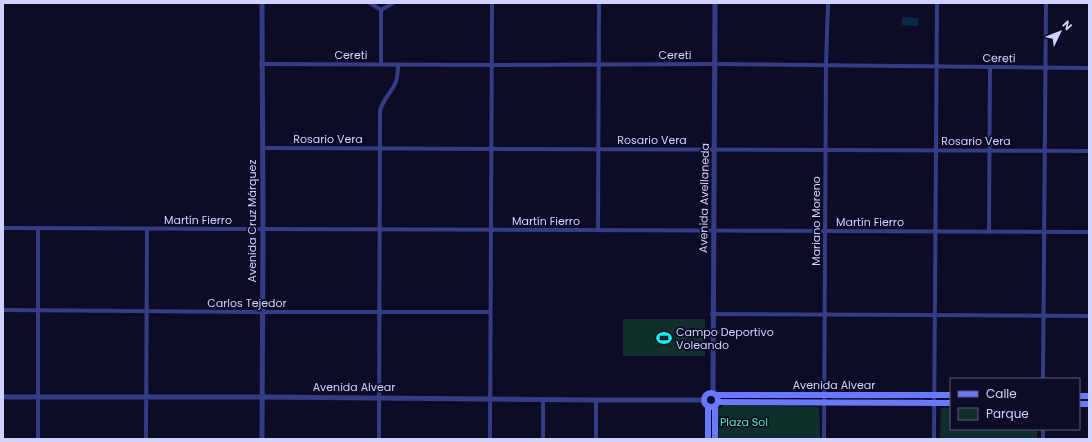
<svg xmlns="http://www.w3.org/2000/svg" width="1092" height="442" font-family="Poppins,sans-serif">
  <rect width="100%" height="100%" fill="#0d0c25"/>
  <g fill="#0f302a">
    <rect x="623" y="319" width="82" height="37"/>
    <polygon points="832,398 925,399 926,400 832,399"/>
    <polygon points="725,405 819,407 820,439 719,439 718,409"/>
    <polygon points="941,408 951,408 951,429 1037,429 1037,439 940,439"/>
  </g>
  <polygon fill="#07294a" points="902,17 918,18 918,26 902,25"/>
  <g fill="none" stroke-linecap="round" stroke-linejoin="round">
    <g stroke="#333c89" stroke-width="4">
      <polyline points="370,3 381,10 381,64"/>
      <polyline points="381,10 393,3"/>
      <polyline points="261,64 491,65 715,64 1089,68"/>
      <polyline points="262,148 1089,151"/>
      <polyline points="3,228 1089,232"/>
      <polyline points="598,230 599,3"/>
      <polyline points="989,232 990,67"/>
      <polyline points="3,310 262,312 490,312"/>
      <polyline points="712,314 1089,316"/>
      <polyline points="1043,379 1046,3"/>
      <polyline points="38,439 38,228"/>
      <polyline points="146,439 147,229"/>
      <path d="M379,439L380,111C382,101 389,95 394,86C398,79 398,72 398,65"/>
      <polyline points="490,439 492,3"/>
      <polyline points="543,439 543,400"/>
      <polyline points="596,439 596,400"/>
      <polyline points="824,439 826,65 828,3"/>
      <polyline points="934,439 937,3"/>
      <polyline points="1043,439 1043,429"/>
    </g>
    <g stroke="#333c89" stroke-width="5">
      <polyline points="262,3 263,229 262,439"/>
      <polyline points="713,393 715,3"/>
      <polyline points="3,397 263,397 596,400 704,400"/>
    </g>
    <g stroke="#6879ff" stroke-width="6">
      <circle cx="711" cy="400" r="7"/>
      <polyline points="717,395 951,395"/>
      <polyline points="1079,396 1089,396"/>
      <polyline points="718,402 951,403"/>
      <polyline points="1079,404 1089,404"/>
      <polyline points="708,439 708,406"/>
      <polyline points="715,439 715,406"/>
    </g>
  </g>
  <defs>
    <symbol id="stadium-bare" viewBox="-9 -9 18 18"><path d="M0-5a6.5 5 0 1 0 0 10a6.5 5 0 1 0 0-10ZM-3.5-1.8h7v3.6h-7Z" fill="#00fcf2" stroke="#0d0c25" stroke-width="2.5" paint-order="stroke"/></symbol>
  </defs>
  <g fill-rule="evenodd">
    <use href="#stadium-bare" x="653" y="327" width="22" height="22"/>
  </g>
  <g text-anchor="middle" stroke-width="3.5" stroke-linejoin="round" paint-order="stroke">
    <g font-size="11" fill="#d1d2ff" stroke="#0d0c25">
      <text x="351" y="59">Cereti</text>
      <text x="675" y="59">Cereti</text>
      <text transform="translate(999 58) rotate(1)" y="4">Cereti</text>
      <text x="328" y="143">Rosario Vera</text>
      <text x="652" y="144">Rosario Vera</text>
      <text x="976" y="145">Rosario Vera</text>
      <text transform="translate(704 198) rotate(-89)" y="4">Avenida Avellaneda</text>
      <text x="198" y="224">Martín Fierro</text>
      <text transform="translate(252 221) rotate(-90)" y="4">Avenida Cruz Márquez</text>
      <text x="546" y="225">Martín Fierro</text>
      <text transform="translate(816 221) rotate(-90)" y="4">Mariano Moreno</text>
      <text x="870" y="226">Martín Fierro</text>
      <text x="247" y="307">Carlos Tejedor</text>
      <text x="834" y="389">Avenida Alvear</text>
      <text x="354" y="391">Avenida Alvear</text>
    </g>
    <g font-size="11" fill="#d1d2ff" stroke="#0d0c25" text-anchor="start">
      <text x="676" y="336">Campo Deportivo<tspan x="676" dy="13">Voleando</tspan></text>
    </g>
    <g font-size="11" fill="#52eaaf" stroke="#0d0c25">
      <text x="744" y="426">Plaza Sol</text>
    </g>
  </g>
  <rect width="1092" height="442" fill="none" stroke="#d1d2ff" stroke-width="8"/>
  <rect x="950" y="378" width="130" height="52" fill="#0d0c25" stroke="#5b5b7c"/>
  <rect x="958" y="391" width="20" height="6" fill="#6879ff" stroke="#5b5b7c"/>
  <text x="986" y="398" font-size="12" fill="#d1d2ff">Calle</text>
  <rect x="958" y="408" width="20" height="12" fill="#0f302a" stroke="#5b5b7c"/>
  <text x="986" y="418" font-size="12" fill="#d1d2ff">Parque</text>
  <g transform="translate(1060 32) rotate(47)" stroke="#0d0c25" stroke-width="3" paint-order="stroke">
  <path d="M0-3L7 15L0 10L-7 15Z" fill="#d1d2ff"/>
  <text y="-6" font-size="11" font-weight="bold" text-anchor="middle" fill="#d1d2ff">N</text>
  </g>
</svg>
